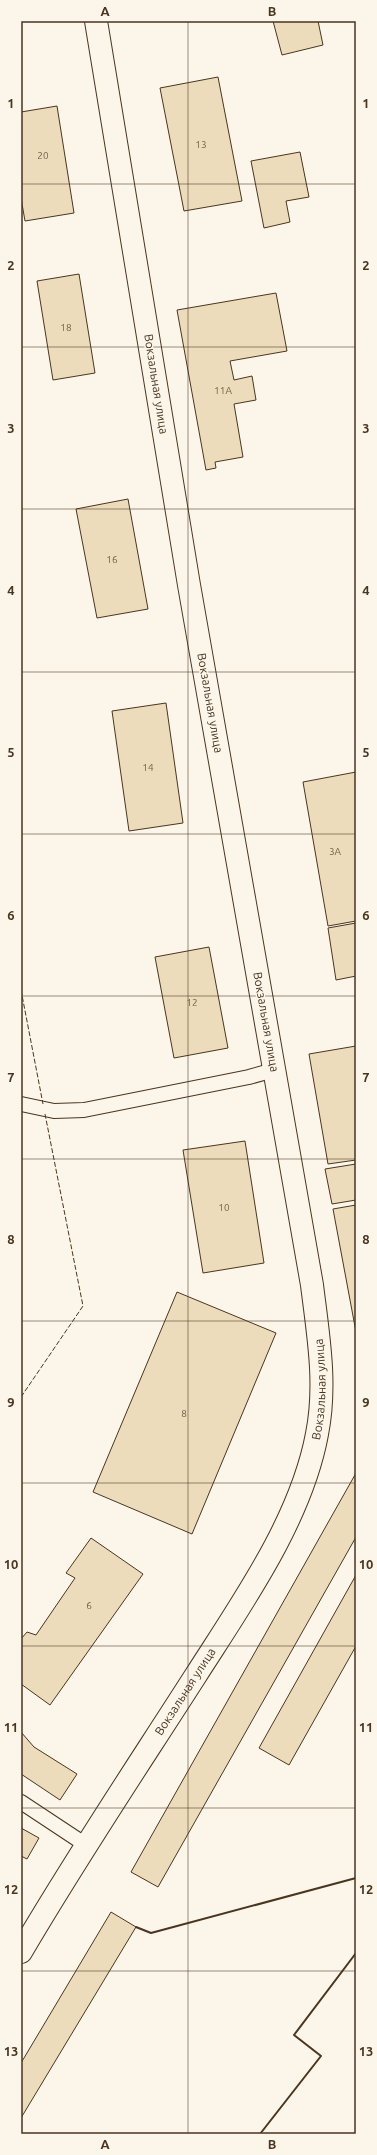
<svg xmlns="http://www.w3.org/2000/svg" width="377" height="2155" font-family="Ubuntu,sans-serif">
  <rect width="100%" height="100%" fill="#fbf6e9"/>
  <g fill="#ecdcbc" stroke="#4a3520">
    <polygon points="273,21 318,21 323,45 282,55"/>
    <polygon points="218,77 242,201 184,211 160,88"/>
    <polygon points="57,106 74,213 25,221 21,198 21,112"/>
    <polygon points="300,152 309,197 286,201 290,222 264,228 251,161"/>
    <polygon points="79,274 95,373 53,380 37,281"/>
    <polygon points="276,293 287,351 230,361 234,380 252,376 256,400 234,404 243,457 215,462 216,468 206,470 177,310"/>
    <polygon points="128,499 148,609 97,618 76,509"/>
    <polygon points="166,703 183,823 129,831 112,711"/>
    <polygon points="356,772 356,921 328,926 303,782"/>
    <polygon points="356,923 356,976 336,980 328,928"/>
    <polygon points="209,947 228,1048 174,1058 155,957"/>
    <polygon points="356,1046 356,1160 328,1164 309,1054"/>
    <polygon points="245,1141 264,1263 203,1273 183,1150"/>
    <polygon points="356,1164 356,1200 332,1204 325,1169"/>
    <polygon points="356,1205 356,1332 333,1209"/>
    <polygon points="177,1292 276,1333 192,1534 93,1492"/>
    <polygon points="356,1473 356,1537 158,1887 131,1872"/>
    <polygon points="91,1538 143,1574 50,1705 21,1684 21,1639 27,1632 36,1635 75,1578 66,1573"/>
    <polygon points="356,1575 356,1646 289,1765 259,1748"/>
    <polygon points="21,1732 34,1747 77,1774 60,1800 21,1774"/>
    <polygon points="21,1828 39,1838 27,1859 21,1856"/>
    <polygon points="111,1912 136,1927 21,2118 21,2063"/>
  </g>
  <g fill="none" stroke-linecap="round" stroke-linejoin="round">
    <defs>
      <g id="lane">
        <polyline points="21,1104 54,1111 84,1110 249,1077 274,1070"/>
        <polyline points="21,1802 86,1845"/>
      </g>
      <g id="secondary">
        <path id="s1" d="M21,1952C76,1858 137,1767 196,1675C242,1603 301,1520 317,1434C327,1384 318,1334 312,1285L189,585L96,21"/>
      </g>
    </defs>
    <use href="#lane" stroke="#4a3520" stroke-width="16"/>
    <use href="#secondary" stroke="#4a3520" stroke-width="24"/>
    <use href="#lane" stroke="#fbf6e9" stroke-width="14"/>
    <use href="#secondary" stroke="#fbf6e9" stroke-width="22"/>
    <g stroke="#4a3520" stroke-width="1" stroke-dasharray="5 2" stroke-linecap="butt">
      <polyline points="21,990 43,1104"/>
      <polyline points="21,1397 83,1306 45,1114"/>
    </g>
    <g stroke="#4a3520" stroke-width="2">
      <polyline points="136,1927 151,1933 356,1878"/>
      <polyline points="260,2134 321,2056 294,2035 356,1953"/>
    </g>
  </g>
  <path fill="none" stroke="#4a3520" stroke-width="1" stroke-opacity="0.55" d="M188,21V2134M21,184H356M21,347H356M21,509H356M21,672H356M21,834H356M21,996H356M21,1159H356M21,1321H356M21,1483H356M21,1646H356M21,1808H356M21,1971H356"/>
  <g text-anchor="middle" stroke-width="3" stroke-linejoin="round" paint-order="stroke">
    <g font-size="10" fill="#725f47">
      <text x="201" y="148">13</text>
      <text x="43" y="159">20</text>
      <text x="66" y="331">18</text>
      <text x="223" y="394">11А</text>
      <text x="112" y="563">16</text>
      <text x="148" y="771">14</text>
      <text x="335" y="855">3А</text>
      <text x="192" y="1006">12</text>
      <text x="224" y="1211">10</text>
      <text x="184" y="1417">8</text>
      <text x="89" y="1609">6</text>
    </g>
    <g font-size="12" fill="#4a3520" stroke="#fbf6e9">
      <text transform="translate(156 384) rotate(81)" y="4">Вокзальная улица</text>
      <text transform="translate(210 703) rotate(80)" y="4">Вокзальная улица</text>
      <text transform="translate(266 1022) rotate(80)" y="4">Вокзальная улица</text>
      <text dy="4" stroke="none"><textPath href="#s1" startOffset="644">Вокзальная улица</textPath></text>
      <text dy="4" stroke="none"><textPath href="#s1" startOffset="308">Вокзальная улица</textPath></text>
    </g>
  </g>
  <rect width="377" height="2155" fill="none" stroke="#fbf6e9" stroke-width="44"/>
  <rect x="22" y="22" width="333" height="2111" fill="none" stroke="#4a3520" stroke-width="1.5"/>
  <g font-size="13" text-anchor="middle" font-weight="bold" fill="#4a3520">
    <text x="105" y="16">A</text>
    <text x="272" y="16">B</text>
    <text x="11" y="108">1</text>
    <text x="366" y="108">1</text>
    <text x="11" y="270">2</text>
    <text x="366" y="270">2</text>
    <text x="11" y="433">3</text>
    <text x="366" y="433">3</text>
    <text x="11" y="595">4</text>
    <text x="366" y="595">4</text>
    <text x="11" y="757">5</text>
    <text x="366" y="757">5</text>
    <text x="11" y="920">6</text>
    <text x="366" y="920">6</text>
    <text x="11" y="1082">7</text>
    <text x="366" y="1082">7</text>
    <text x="11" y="1244">8</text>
    <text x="366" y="1244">8</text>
    <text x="11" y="1407">9</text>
    <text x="366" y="1407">9</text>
    <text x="11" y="1569">10</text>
    <text x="366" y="1569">10</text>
    <text x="11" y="1732">11</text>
    <text x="366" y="1732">11</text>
    <text x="11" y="1894">12</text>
    <text x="366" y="1894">12</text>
    <text x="11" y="2056">13</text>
    <text x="366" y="2056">13</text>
    <text x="105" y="2149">A</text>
    <text x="272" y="2149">B</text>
  </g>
</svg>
